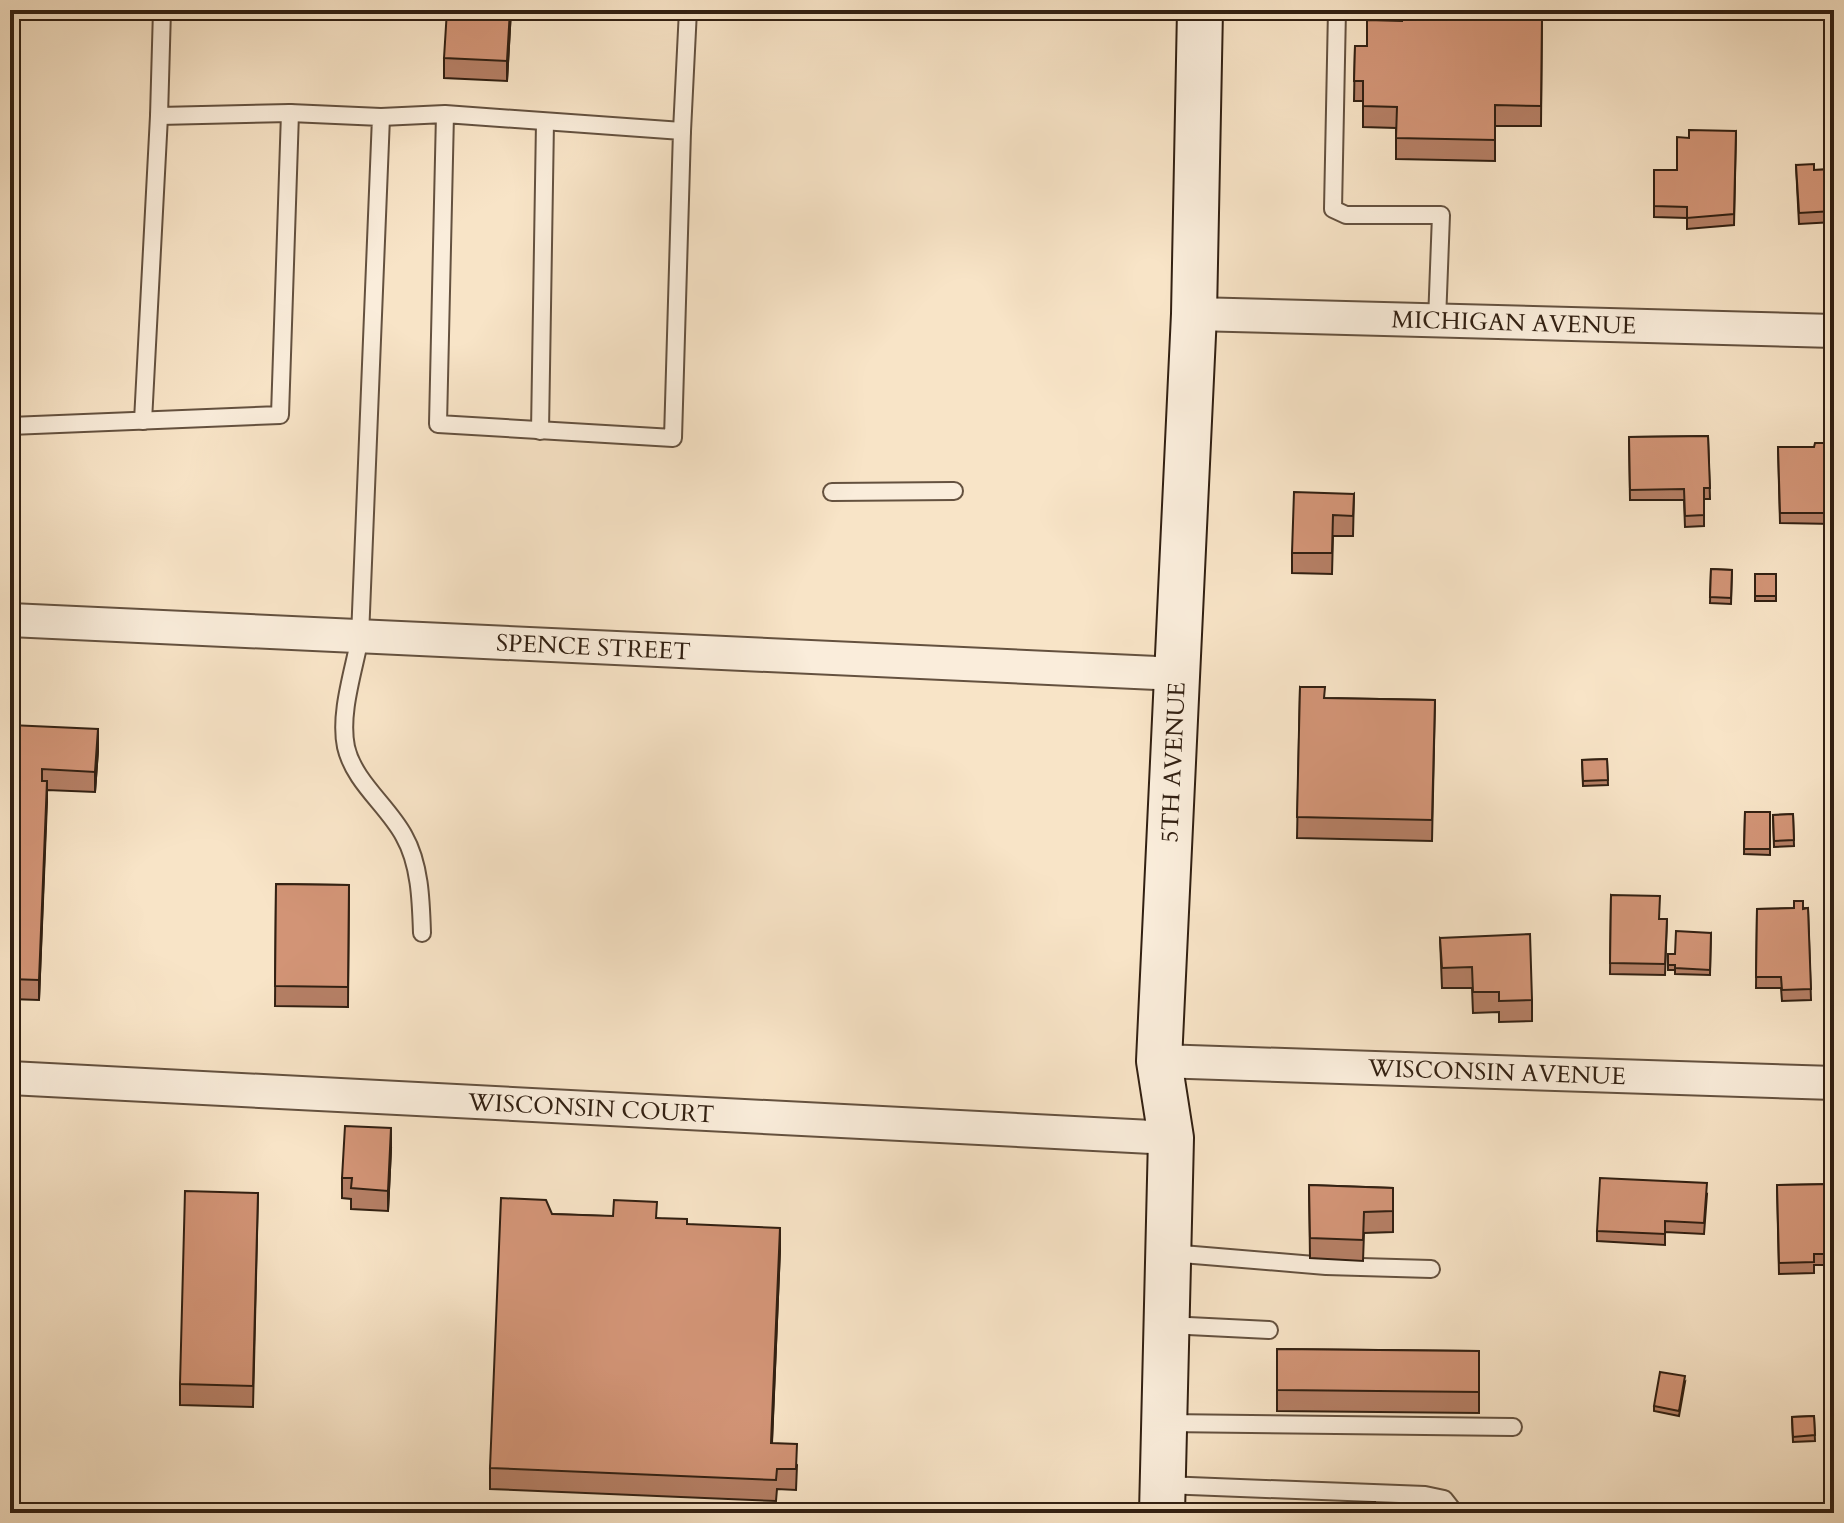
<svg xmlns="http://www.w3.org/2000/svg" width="1844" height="1523" font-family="Cardo,serif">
  <rect width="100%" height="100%" fill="#f8e4c7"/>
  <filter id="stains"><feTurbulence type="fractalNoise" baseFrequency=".0025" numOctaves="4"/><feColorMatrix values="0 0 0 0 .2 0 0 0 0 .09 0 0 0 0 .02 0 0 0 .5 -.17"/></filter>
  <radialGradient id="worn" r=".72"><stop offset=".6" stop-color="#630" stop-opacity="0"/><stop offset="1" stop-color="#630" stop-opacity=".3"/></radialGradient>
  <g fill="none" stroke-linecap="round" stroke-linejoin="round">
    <defs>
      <g id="service">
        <path d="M162,10L159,116L290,113L381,117L360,637C354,670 339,713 346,747C354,782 388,806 404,836C420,864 421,901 422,933"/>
        <polyline points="1337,10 1333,209 1346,215 1441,215 1437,321"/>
        <polyline points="381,117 445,114 682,131 673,438 438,424 445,114"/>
        <polyline points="682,131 688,10"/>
        <polyline points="143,421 159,116"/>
        <polyline points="10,426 280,415 290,113"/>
        <polyline points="540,431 545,122"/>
        <polyline points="832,492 954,491"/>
        <polyline points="1170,1253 1326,1266 1431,1269"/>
        <polyline points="1168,1325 1269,1330"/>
        <polyline points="1166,1423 1513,1427"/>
        <polyline points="1164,1485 1425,1495 1444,1499 1455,1513"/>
      </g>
      <g id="minor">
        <path id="s1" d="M1194,314L1834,331"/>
        <path id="s2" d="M10,620L1178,674"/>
        <path id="s3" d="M1159,1061L1834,1083"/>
        <path id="s4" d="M10,1078L1171,1138"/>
      </g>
      <g id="secondary">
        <path id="s5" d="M1162,1513L1171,1138L1159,1061L1194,314L1200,10"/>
      </g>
    </defs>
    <use href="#service" stroke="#64513f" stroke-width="20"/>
    <use href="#minor" stroke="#64513f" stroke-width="36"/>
    <use href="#secondary" stroke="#322012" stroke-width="48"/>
    <use href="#service" stroke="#faeddb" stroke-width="16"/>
    <use href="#minor" stroke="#faeddb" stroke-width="32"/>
    <use href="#secondary" stroke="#faeddb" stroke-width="44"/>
  </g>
  <g fill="#b57f65" stroke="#322012" stroke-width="2">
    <polygon points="511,10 507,81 444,78 444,58"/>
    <polygon points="1497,17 1542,17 1541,126 1495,126 1495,161 1396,159 1396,128 1363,127 1363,101 1354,101 1355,46 1367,46 1402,21"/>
    <polygon points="1736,131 1734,225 1687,229 1687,218 1654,217 1654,170 1677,170 1689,138"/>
    <polygon points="1796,165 1814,170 1834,169 1834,222 1799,224"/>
    <polygon points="1708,436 1710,499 1704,499 1704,526 1685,527 1684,500 1630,500 1629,437"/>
    <polygon points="1834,443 1834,524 1780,523 1778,447 1814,447"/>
    <polygon points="1354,494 1353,536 1333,536 1332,574 1292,573 1292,553"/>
    <polygon points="1711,569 1732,570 1731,604 1710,603"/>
    <rect x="1755" y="574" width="21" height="27"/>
    <polygon points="1300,687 1325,698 1435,700 1432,841 1297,838"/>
    <polygon points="10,725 98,750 95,792 47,790 39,1000 10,999"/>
    <polygon points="1607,759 1608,785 1583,786 1582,760"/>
    <polygon points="1745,812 1770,812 1770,855 1744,854"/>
    <polygon points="1793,814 1794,846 1774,847 1773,815"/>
    <polygon points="276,884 349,885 348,1007 275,1006"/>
    <polygon points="1611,895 1659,919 1667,919 1665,975 1610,974"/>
    <polygon points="1808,908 1811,1000 1782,1001 1781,988 1756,988 1757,909"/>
    <polygon points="1711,933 1710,975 1675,974 1675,970 1668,970 1668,965 1675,954"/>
    <polygon points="1440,938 1532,1000 1532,1021 1499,1022 1499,1012 1473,1013 1472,988 1442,988"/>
    <polygon points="391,1149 388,1211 351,1209 351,1199 342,1198 342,1178"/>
    <polygon points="1834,1184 1834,1265 1814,1265 1814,1273 1779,1274 1777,1185"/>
    <polygon points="1309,1185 1393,1188 1393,1232 1364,1233 1363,1261 1310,1258"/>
    <polygon points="258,1193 253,1407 180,1405 180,1384"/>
    <polygon points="1707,1194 1704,1234 1665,1232 1665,1245 1597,1241 1597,1231"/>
    <polygon points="552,1214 657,1218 687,1224 780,1249 772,1443 797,1465 796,1490 777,1489 776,1501 490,1489 490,1468"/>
    <polygon points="1277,1349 1479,1351 1479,1413 1277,1411"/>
    <polygon points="1685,1382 1679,1416 1654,1411 1654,1406"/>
    <polygon points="1814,1416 1815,1441 1793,1442 1792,1417"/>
  </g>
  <g fill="#936853" stroke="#322012" stroke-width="2">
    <polygon points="510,10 511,10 507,81 507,61"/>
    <polygon points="98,729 98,750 95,792 95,772"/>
    <polygon points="47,781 47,802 39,1000 39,980"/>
    <polygon points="391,1128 391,1149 388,1211 388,1191"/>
    <polygon points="780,1228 780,1249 771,1463 771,1443"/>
  </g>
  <g fill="#d29476" stroke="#322012" stroke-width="2">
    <polygon points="447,10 510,10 507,61 444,58"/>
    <polygon points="1402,10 1497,10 1497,17 1542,17 1541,106 1495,105 1495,140 1396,138 1397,107 1363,106 1363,81 1354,81 1355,46 1367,46 1367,20 1402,21"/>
    <rect x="1832" y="112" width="2" height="36"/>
    <polygon points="1689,130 1736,131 1734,214 1687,218 1687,207 1654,206 1654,170 1677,170 1677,137 1689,138"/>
    <polygon points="1814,164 1814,170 1834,169 1834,211 1799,213 1796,165"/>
    <polygon points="1708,436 1710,488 1704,488 1704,515 1685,516 1684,489 1630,490 1629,437"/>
    <polygon points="1815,443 1834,443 1834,513 1780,513 1778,447 1814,447"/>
    <polygon points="1294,492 1354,494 1353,516 1333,515 1332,553 1292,553"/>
    <polygon points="1711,569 1732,570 1731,598 1710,597"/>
    <rect x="1755" y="574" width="21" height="22"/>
    <polygon points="1300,687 1325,687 1324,698 1435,700 1432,820 1297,817"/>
    <polygon points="10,725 98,729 95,772 42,769 42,781 47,781 39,980 10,979"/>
    <polygon points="1607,759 1608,780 1583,781 1582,760"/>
    <polygon points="1745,812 1770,812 1770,849 1744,849"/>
    <polygon points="1793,814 1794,840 1774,841 1773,815"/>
    <polygon points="276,884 349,885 348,987 275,986"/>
    <polygon points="1611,895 1660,896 1659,919 1667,919 1665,964 1610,963"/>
    <polygon points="1794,901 1803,901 1803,909 1808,908 1811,989 1782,990 1781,977 1756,977 1757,909 1794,908"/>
    <polygon points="1676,931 1711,933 1710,970 1675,968 1675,965 1668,965 1668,954 1675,954"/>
    <polygon points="1530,934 1532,1000 1499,1001 1499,992 1473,992 1472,967 1442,968 1440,938"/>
    <polygon points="345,1126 391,1128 388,1191 351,1188 352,1178 342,1178"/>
    <polygon points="1600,1178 1707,1183 1704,1223 1665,1221 1665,1234 1597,1231"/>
    <polygon points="1834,1184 1834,1254 1814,1254 1814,1262 1779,1263 1777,1185"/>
    <polygon points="1309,1185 1393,1188 1393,1211 1364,1212 1363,1240 1310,1238"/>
    <polygon points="185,1191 258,1193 253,1386 180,1384"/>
    <polygon points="501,1198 546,1200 552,1214 613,1216 614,1200 657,1202 656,1218 687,1219 687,1224 780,1228 771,1443 797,1444 796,1469 777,1469 776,1480 490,1468"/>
    <polygon points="1277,1349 1479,1351 1479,1392 1277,1390"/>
    <polygon points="1660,1372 1685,1376 1679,1411 1654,1406"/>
    <polygon points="1814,1416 1815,1435 1793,1437 1792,1417"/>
    <polygon points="1375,1502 1376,1513 1305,1513 1305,1504"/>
  </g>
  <g text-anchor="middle" stroke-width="6" stroke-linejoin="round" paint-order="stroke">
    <g font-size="24" fill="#322012" stroke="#faeddb">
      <text dy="8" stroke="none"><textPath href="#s1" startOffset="320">MICHIGAN AVENUE</textPath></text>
      <text dy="8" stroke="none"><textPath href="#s2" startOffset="584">SPENCE STREET</textPath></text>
      <text dy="8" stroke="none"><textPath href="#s5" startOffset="752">5TH AVENUE</textPath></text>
      <text dy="8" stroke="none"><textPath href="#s3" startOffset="338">WISCONSIN AVENUE</textPath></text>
      <text dy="8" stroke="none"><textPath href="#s4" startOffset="582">WISCONSIN COURT</textPath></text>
    </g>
  </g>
  <rect width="1844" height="1523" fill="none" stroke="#f8e4c7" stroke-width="40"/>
  <rect x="12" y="12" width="1820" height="1499" fill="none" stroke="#322012" stroke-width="4"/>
  <rect x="20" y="20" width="1804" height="1483" fill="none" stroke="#322012" stroke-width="2"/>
  <rect width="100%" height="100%" filter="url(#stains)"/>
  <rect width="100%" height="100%" fill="url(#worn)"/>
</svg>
